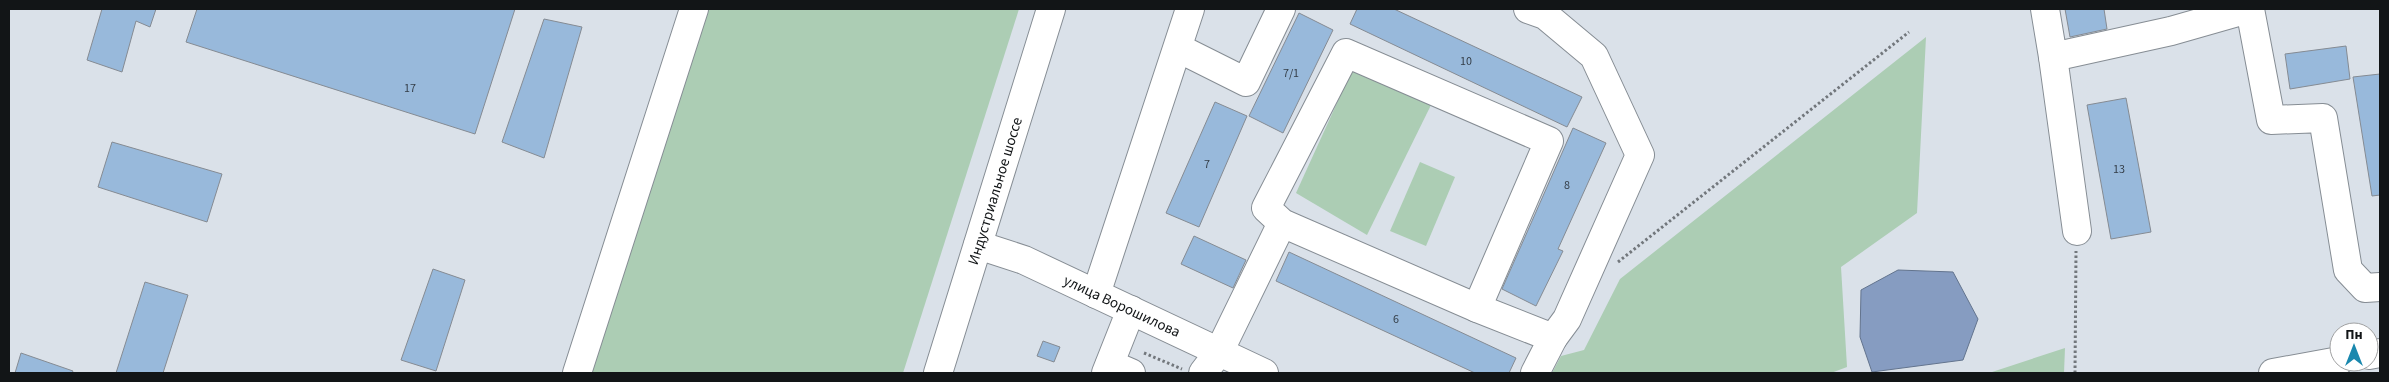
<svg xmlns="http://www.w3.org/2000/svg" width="2389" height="382" font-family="'Source Sans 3',sans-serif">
  <rect width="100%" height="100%" fill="#dae1e9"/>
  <g fill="#accdb4">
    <polygon points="704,9 1019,9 903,373 569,373"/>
    <polygon points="1926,37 1917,213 1841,267 1847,367 1831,373 1552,373 1561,356 1584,350 1620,279"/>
    <polygon points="1352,70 1432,103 1367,235 1296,193"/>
    <polygon points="1420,162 1455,177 1426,246 1390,231"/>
    <polygon points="2065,348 2064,373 1989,373"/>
  </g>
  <polygon fill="#869cc1" stroke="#63748e" points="1898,270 1953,272 1978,319 1963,360 1872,372 1860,337 1861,290"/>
  <g fill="#98b9db" stroke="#858b93">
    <polygon points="102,9 156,9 150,27 136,21 122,72 87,60"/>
    <polygon points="197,9 515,9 475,134 186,42"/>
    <polygon points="1357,9 1394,9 1582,97 1567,127 1350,24"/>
    <polygon points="2065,9 2104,9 2107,29 2070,37"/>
    <polygon points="1299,13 1333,30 1283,133 1249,116"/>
    <polygon points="544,19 582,27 544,158 502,142"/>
    <polygon points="2346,46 2350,79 2290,89 2285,54"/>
    <polygon points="2380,74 2380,195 2372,196 2353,77"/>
    <polygon points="2126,98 2151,232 2111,239 2087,105"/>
    <polygon points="1215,102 1247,116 1199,227 1166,213"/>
    <polygon points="1573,128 1606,143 1558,249 1563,251 1536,306 1502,289"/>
    <polygon points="112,142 222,174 207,222 98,187"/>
    <polygon points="1194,236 1246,260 1233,288 1181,264"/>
    <polygon points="1289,252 1516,358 1509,373 1475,373 1276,281"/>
    <polygon points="433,269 465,280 436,371 401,360"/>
    <polygon points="145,282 188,295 163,373 116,373"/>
    <polygon points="1043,341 1060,347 1054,362 1037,356"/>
    <polygon points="21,353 73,371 72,373 15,373"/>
  </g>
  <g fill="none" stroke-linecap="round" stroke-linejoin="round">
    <defs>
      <g id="minor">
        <polyline points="1528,9 1545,15 1594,56 1640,155 1567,319 1553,338"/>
        <polyline points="2045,9 2053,57 2171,31 2248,9"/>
        <polyline points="2250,9 2271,120 2323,118 2348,270 2365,288 2380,287"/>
        <polyline points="1178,48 1246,82 1281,9"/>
        <polygon points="1346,53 1549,141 1477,308 1282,223 1266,208"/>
        <polyline points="2053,57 2077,231"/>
        <polyline points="978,245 1024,260 1264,373"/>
        <polyline points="1096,294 1190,9"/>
        <polyline points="1477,308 1553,338 1535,373"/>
        <polyline points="2369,355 2380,353"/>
        <polyline points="1110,364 1131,373"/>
        <polyline points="577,373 694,9"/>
        <polyline points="1106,373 1131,310"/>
        <polyline points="1203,373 1219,352 1282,223"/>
        <polyline points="2273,373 2339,361"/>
      </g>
      <polyline id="major" points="938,373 1051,9"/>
    </defs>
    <use href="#minor" stroke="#868d94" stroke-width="30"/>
    <use href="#major" stroke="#868d94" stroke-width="30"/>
    <g stroke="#72777c" stroke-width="3" stroke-dasharray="2.5 2.5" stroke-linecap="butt">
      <polyline points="1618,262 1909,32"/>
      <polyline points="1144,353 1182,369"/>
      <polyline points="2075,373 2076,251"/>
    </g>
    <use href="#minor" stroke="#fff" stroke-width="28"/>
    <use href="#major" stroke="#fff" stroke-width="28"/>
  </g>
  <g text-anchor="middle" stroke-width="4.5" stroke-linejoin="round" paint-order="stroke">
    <g font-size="12" fill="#343e48">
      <text x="1466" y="65">10</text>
      <text x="1291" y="77">7/1</text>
      <text x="410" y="92">17</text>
      <text x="1207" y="168">7</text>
      <text x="2119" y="173">13</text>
      <text x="1567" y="189">8</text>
      <text x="1396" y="323">6</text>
    </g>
    <g font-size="15" fill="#121517" stroke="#fff">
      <text transform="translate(995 191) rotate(-73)" y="5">Индустриальное шоссе</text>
      <text transform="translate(1122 306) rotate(25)" y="5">улица Ворошилова</text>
    </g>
  </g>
  <rect width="2389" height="382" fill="none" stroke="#121517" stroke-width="20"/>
  <g transform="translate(2354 347)"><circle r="24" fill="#ffffff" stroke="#a0a1a2"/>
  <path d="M0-4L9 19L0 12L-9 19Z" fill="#1a88ae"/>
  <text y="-8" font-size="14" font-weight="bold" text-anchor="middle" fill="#121517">Пн</text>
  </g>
</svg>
